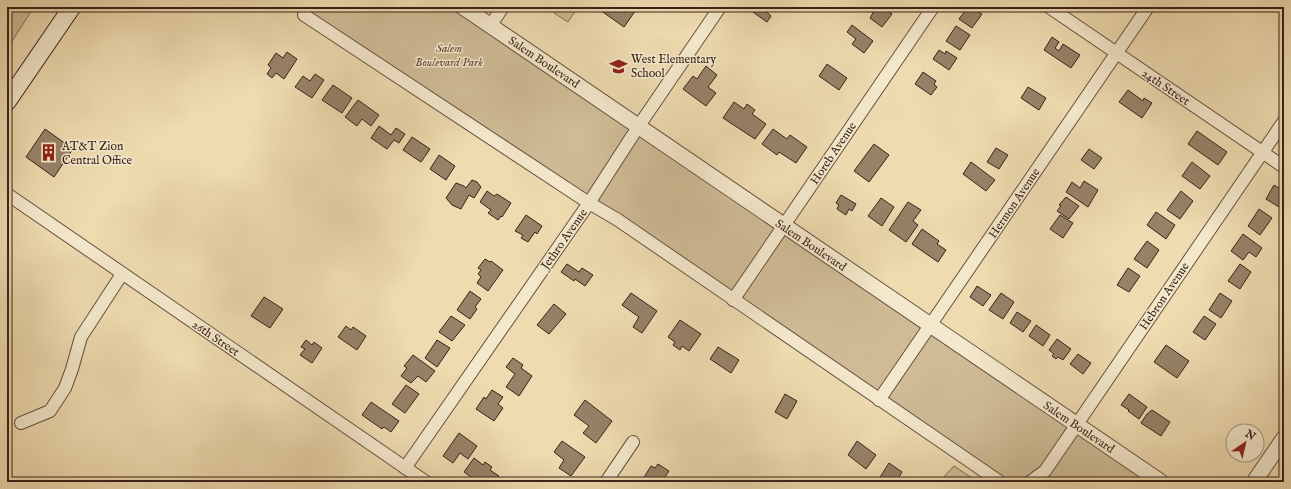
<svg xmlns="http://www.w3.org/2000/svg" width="1291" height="489" font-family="'IM FELL English',serif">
  <rect width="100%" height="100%" fill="#eedbb0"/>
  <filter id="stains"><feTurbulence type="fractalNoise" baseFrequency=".005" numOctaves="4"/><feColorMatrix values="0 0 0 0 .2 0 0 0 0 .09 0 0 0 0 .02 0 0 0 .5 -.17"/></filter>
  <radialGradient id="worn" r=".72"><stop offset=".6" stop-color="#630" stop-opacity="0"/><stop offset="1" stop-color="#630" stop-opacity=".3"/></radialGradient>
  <g fill="#cfbc96" stroke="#846f58">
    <polygon points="7,7 34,7 7,49"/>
    <polygon points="290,7 462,7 1160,482 997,482"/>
    <polygon points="558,7 578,7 568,22 554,13"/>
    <polygon points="954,466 978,482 939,482"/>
  </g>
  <g fill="#978268" stroke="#382219">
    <polygon points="601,7 638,7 624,27 600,10 602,9"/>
    <polygon points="752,7 769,7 766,11 771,16 767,22 750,10"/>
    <polygon points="867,7 882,7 892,14 882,27 870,18 873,13 866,8"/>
    <polygon points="968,7 971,7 982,14 972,28 959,19"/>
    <polygon points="982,7 991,7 988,11"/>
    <polygon points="852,25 873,41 864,53 852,44 856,39 847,32"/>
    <polygon points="956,26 970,35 960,50 946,41"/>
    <polygon points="1052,37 1059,42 1055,48 1059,51 1063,44 1080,55 1071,68 1044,50"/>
    <polygon points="939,50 945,54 946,51 957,58 949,70 933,59"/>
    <polygon points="287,52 297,59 284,79 276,73 272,78 267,74 271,68 268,65 276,53 283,58"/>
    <polygon points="827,64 847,78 839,90 819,76"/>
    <polygon points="706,66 717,75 708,87 716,93 706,106 683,89 693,76 697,79"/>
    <polygon points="923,72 936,81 934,84 937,87 931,95 915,84"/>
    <polygon points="315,74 324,80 312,98 295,87 303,76 310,81"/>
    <polygon points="333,85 352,98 342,113 322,100"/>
    <polygon points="1028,87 1046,98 1039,110 1021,98"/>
    <polygon points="1128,90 1143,101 1144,98 1152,103 1142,118 1119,102"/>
    <polygon points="358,100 379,115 371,126 362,119 357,126 345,117"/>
    <polygon points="734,102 744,109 747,104 755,110 752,114 766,124 755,139 723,118"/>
    <polygon points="379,126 391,135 396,128 405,134 399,143 394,140 387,149 371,138"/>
    <polygon points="45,129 73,149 54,177 26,157"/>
    <polygon points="773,129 787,139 790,135 807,147 796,163 779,152 777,155 762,144"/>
    <polygon points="1197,131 1227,152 1218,165 1188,144"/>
    <polygon points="412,137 430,149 421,162 403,150"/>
    <polygon points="874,144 889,155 869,182 854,171"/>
    <polygon points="996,148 1008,155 999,169 987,162"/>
    <polygon points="1089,149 1102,158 1094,169 1081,160"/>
    <polygon points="439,155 455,166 446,180 430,169"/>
    <polygon points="971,162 995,180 986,191 963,174"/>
    <polygon points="1192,162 1210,176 1200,189 1182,176"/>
    <polygon points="472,180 477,182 481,187 474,198 469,195 461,209 452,205 446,198 456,183 464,186 466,188"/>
    <polygon points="1084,181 1098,190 1088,207 1066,192 1072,182 1080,188"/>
    <polygon points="1274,185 1284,191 1284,210 1266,199"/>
    <polygon points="487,191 494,196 497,194 511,203 502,217 501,216 498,220 488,213 491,210 480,202"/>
    <polygon points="1181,191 1193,201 1180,219 1167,210"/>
    <polygon points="841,195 856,204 852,211 849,209 846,215 837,209 839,205 836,203"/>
    <polygon points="1066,197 1079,206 1069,219 1057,211 1061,206 1059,205"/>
    <polygon points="881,198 894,207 882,226 868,216"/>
    <polygon points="908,202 921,210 913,221 918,225 906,242 889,230"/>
    <polygon points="1259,209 1272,218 1260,235 1248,226"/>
    <polygon points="1156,212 1175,225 1166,239 1147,225"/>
    <polygon points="526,215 542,226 537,234 535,232 528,242 521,238 523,235 515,231"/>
    <polygon points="1060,215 1073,223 1063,238 1050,229"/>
    <polygon points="922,229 939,241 937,244 946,250 938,262 912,244"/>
    <polygon points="1243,234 1262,248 1256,257 1249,252 1243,260 1231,251"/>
    <polygon points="1147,241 1159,250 1147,268 1134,259"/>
    <polygon points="485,259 490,262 491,261 503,270 488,291 477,283 481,277 478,274 481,270 478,268"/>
    <polygon points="567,264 579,272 582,268 593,275 585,286 575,279 574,281 561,272"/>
    <polygon points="1240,264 1251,272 1240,289 1228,281"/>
    <polygon points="1128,268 1140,276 1129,292 1117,285"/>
    <polygon points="977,286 991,295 983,306 970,297"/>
    <polygon points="470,291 481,299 475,307 477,309 470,319 457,310"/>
    <polygon points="631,293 657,311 642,333 633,327 639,317 622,305"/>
    <polygon points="1001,293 1014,302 1003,319 989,310"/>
    <polygon points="1220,293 1232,301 1221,318 1209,310"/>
    <polygon points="264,297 283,309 270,328 251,316"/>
    <polygon points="554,304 566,314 549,334 537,325"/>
    <polygon points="1017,312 1031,321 1023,332 1010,323"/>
    <polygon points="451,316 465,325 452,341 439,332"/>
    <polygon points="1204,316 1216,324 1205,340 1193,332"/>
    <polygon points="680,320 701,334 689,351 682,346 680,350 673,345 675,342 668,337"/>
    <polygon points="1036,325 1050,335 1043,346 1029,336"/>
    <polygon points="346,326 351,330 353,327 366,336 357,350 338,337"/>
    <polygon points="1057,339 1071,349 1063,360 1058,357 1056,359 1052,356 1054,354 1049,350"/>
    <polygon points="306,340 312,345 314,342 322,348 312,363 300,355 305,349 301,347"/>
    <polygon points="437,340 450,348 437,367 425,358"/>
    <polygon points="1166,345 1189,361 1177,378 1154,362"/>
    <polygon points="718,347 739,360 731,373 710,359"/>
    <polygon points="1078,354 1091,363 1083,374 1070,364"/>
    <polygon points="413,355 435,371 426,382 418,376 411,383 401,376 407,368 404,366"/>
    <polygon points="513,358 523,365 521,368 532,376 519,396 506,387 515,374 506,367"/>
    <polygon points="406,385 419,394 405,413 392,404"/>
    <polygon points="492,390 503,397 498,404 503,408 494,421 476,409 484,397 486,399"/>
    <polygon points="785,394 797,401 787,419 775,412"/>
    <polygon points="1129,394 1147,407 1139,419 1128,411 1129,410 1121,405"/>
    <polygon points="585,400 612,421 596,443 583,433 589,426 574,415"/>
    <polygon points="371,402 399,421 391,432 384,427 382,429 362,415"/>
    <polygon points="1152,410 1170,422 1161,436 1141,423 1147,414"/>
    <polygon points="459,433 477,446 468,459 460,453 453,463 443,456"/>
    <polygon points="562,441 585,457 571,476 559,468 564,460 554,452"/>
    <polygon points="857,441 876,455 866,469 848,455"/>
    <polygon points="474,458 483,465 485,462 492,467 490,470 499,476 494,482 478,482 464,472"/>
    <polygon points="889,463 902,472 896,482 877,482"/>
    <polygon points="658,464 669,471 665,477 672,481 671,482 648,482 643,479 651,466 655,468"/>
  </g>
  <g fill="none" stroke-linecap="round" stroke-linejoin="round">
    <defs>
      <g id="minor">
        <polyline points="1049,7 1284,167"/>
        <polyline points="304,15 589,203 618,220 1000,482"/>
        <polyline points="490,26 503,7"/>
        <polyline points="7,194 426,482"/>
        <polyline points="733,300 933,7"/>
        <polyline points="879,400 1148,7"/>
        <polyline points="21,423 50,411 65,388 72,369 81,337 122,274"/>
        <polyline points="405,468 589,203 638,127 720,7"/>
        <polyline points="606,482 633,442"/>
        <polyline points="1030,482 1045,471 1284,121"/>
      </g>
      <g id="tertiary">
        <polyline points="463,7 1161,482"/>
        <polyline points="1254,482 1284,438"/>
      </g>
      <polyline id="secondary" points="7,102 72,7"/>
    </defs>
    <use href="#minor" stroke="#66503f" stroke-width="14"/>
    <use href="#tertiary" stroke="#66503f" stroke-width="17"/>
    <use href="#secondary" stroke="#382219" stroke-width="19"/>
    <use href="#minor" stroke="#f4e8cc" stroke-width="12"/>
    <use href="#tertiary" stroke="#f4e8cc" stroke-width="15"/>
    <use href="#secondary" stroke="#f4e8cc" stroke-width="17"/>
  </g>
  <defs>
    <symbol id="school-bare" viewBox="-9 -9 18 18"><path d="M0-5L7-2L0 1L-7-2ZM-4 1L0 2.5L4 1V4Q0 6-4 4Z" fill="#8f2418" stroke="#f4e8cc" stroke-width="2.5" paint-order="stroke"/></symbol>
    <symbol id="building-bare" viewBox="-9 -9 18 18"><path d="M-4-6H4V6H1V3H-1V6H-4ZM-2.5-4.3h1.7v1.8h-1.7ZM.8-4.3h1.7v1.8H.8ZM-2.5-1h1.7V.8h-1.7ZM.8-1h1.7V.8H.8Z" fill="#8f2418" stroke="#f4e8cc" stroke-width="2.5" paint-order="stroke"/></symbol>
  </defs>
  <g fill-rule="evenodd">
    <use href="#school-bare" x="606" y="54" width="25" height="25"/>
    <use href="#building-bare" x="36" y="140" width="25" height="25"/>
  </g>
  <g text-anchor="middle" stroke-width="3" stroke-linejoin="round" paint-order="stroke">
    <g font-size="12" font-style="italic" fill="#5e4838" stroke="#f4e8cc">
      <text x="449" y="52">Salem<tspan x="449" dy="14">Boulevard Park</tspan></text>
    </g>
    <g font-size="12" fill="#382219" stroke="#f4e8cc" text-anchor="start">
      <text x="631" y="63">West Elementary<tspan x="631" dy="14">School</tspan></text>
      <text x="62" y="150">AT&amp;T Zion<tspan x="62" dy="14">Central Office</tspan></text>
    </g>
    <g font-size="12" fill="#382219" stroke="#f4e8cc">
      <text transform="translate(544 62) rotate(34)" y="4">Salem Boulevard</text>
      <text transform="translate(1166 87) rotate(34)" y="4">24th Street</text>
      <text transform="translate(833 153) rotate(-56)" y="4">Horeb Avenue</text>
      <text transform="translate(1014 203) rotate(-56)" y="4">Hermon Avenue</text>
      <text transform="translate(564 239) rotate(-55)" y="4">Jethro Avenue</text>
      <text transform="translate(811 245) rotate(34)" y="4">Salem Boulevard</text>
      <text transform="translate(1164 296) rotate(-56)" y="4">Hebron Avenue</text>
      <text transform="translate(216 338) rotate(34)" y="4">26th Street</text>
      <text transform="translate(1079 427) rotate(34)" y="4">Salem Boulevard</text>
    </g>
  </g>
  <rect width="1291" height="489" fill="none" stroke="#eedbb0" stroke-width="24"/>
  <rect x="8" y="8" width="1275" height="473" fill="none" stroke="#382219" stroke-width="2"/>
  <rect x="12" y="12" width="1267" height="465" fill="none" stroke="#382219"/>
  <g transform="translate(1245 443) rotate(34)"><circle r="19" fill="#f4e8cc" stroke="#a99984"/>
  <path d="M0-3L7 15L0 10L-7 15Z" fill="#8f2418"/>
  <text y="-6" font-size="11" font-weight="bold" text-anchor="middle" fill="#382219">N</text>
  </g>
  <rect width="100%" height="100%" filter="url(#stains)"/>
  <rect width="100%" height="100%" fill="url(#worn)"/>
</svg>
